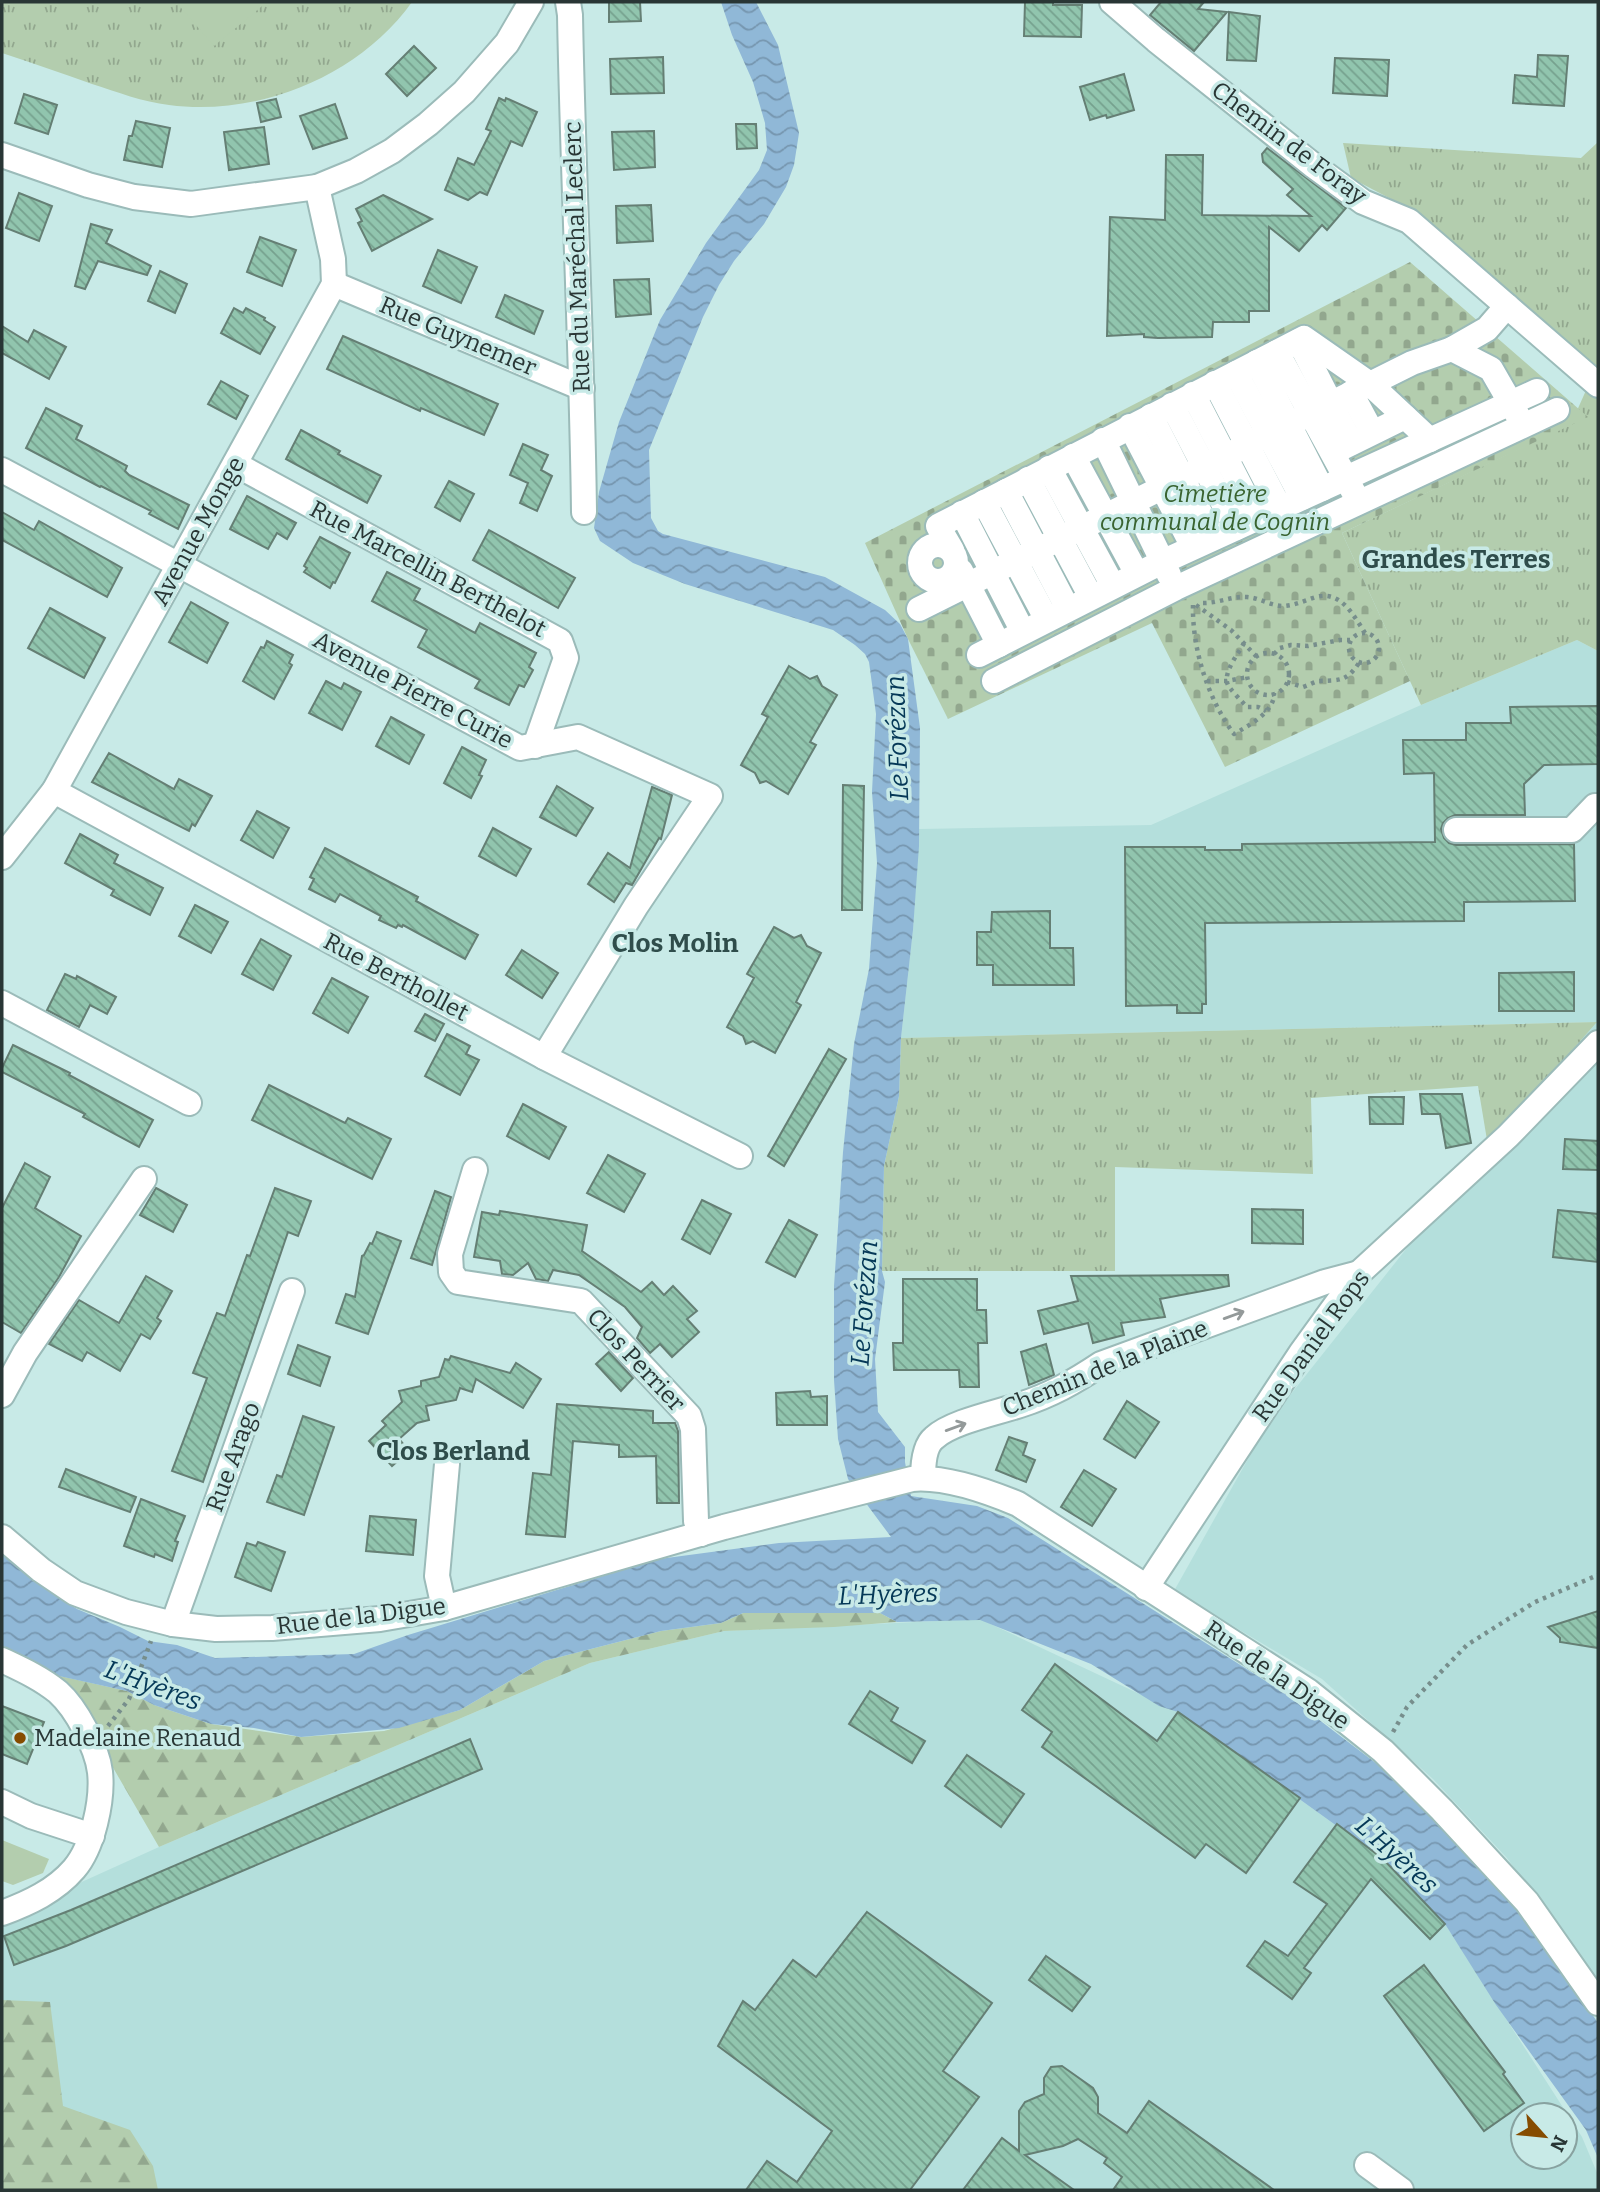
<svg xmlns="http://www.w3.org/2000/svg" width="1600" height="2192" font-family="Bitter,serif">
  <defs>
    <pattern id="grass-tufts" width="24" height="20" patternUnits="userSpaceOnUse" patternTransform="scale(1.75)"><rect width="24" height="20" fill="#b3cdae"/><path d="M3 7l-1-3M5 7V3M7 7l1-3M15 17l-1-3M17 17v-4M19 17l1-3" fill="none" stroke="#92a78e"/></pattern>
    <pattern id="forest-firs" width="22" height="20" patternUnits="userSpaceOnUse" patternTransform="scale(1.75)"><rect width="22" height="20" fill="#b3cdae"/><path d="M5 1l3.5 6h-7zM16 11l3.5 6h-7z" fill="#92a78e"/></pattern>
    <pattern id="cemetery-stones" width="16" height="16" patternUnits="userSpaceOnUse" patternTransform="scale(1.75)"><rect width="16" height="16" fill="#b3cdae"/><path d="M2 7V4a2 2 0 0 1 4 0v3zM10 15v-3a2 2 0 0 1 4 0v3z" fill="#92a78e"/></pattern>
    <pattern id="water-waves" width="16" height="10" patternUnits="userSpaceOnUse" patternTransform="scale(1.75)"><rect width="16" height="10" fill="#90b8d7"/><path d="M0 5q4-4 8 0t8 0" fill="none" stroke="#7696af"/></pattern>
    <pattern id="building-back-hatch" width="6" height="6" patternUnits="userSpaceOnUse" patternTransform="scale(1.75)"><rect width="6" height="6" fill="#91c5ae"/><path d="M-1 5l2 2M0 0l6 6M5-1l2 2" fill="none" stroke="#76a18e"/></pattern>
  </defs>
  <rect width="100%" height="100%" fill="#c8eae7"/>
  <g fill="#b4dfdc" fill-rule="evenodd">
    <polygon points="1577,640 1598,651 1598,1982 1507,1858 1433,1779 1322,1679 1174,1591 1262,1434 1279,1409 1488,1146 1597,1022 901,1038 913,930 919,829 1151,825 1421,705"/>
    <path d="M980,1619L1178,1712L1380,1857L1445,1924L1582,2137L1598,2175V2190H2V1918L159,1847L590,1663L724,1631ZM1523,2115H1565V2157H1523Z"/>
  </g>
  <g fill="url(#grass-tufts)">
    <path d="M2,2H412C359,76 259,117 169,105C143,102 117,92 92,84C62,73 32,63 2,53Z"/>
    <polygon points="1598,142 1598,651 1577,640 1421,705 1342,533 1571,424 1596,368 1410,209 1351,178 1343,143 1581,158"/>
    <polygon points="1597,1022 1488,1146 1478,1086 1311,1098 1313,1174 1115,1167 1115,1271 882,1271 884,1166 899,1096 901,1038"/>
  </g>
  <g fill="url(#forest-firs)">
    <polygon points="743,1613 880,1613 897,1622 834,1627 724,1631 590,1663 159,1847 60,1676 127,1691 154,1705 211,1724 301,1737 384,1731 460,1710 544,1661 661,1631 721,1623"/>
    <polygon points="2,2000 50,2002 63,2106 130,2130 153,2166 158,2190 2,2190"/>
  </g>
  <polygon fill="url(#cemetery-stones)" points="1410,262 1588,417 1342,533 1410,681 1225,767 1152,623 948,719 908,639 865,543"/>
  <g fill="#b3cdae">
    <polygon points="176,2 267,2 214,46"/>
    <polygon points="2,1840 49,1859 43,1873 13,1885 2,1881"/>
  </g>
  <polygon fill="url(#water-waves)" points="721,2 756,2 778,45 799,133 794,165 786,187 764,224 734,261 719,285 703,317 649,450 651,518 658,531 663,534 825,577 885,610 900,624 908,639 920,728 919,846 913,930 901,1038 899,1096 884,1166 882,1271 885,1282 875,1359 878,1412 905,1447 905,1462 911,1496 977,1506 1008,1518 1280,1690 1377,1764 1480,1867 1547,1947 1598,2023 1598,2158 1586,2130 1496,2005 1445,1924 1380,1857 1178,1712 1159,1706 1091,1664 980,1620 897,1622 880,1613 743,1613 721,1623 661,1631 544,1661 460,1710 399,1728 301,1737 254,1728 211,1724 154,1705 127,1691 59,1676 2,1652 2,1552 47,1590 77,1609 120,1627 148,1641 177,1645 215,1658 354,1654 408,1635 659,1559 779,1543 891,1537 848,1479 838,1439 834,1380 834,1286 843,1152 854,1044 869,969 877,863 872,792 876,714 869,662 865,654 855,645 833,630 685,584 633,563 600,541 594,528 599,492 619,422 660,320 706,243 759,170 767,150 765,123 753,82 732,35"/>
  <g fill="url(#building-back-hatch)" stroke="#657f74" stroke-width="2">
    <polygon points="609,2 640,2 641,21 609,22"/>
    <polygon points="1025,2 1053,2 1053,5 1082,5 1081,37 1024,36"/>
    <polygon points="1161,2 1204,2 1198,9 1227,12 1194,51 1150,15"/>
    <polygon points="1229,12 1260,16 1256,61 1227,60"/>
    <polygon points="414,46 436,68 407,96 386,74"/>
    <polygon points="1538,55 1568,56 1564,106 1513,103 1515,75 1537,77"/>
    <polygon points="663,57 664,93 611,94 610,59"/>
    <polygon points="1335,58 1389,60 1387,96 1333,93"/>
    <polygon points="1124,74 1134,110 1107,118 1106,115 1090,120 1080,87"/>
    <polygon points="24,94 57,105 48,134 15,123"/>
    <polygon points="499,98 505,101 506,98 537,112 522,146 511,141 487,195 480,192 468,200 445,190 458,158 474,165 491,131 486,129"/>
    <polygon points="276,99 281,117 261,122 257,103"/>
    <polygon points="335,104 347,138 313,149 300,116"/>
    <polygon points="136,121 170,128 162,167 124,160 129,136 132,136"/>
    <polygon points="736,124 756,124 757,148 737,149"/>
    <polygon points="264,127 269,164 229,170 224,132"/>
    <polygon points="654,131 655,167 614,170 612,132"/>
    <polygon points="1267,148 1346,208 1327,230 1322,225 1299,251 1269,227 1269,311 1249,311 1249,322 1213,322 1212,337 1158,338 1144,337 1144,334 1107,336 1110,217 1165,220 1166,155 1203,155 1202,215 1311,216 1287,195 1293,189 1263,162 1262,154"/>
    <polygon points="19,193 52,206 39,241 6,228"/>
    <polygon points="383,195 432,219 372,251 358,223 362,221 356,209"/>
    <polygon points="651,205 653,241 617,243 616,206"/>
    <polygon points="91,224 112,230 106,243 151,266 147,275 98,261 85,289 75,286"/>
    <polygon points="260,237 296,250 282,286 247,272"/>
    <polygon points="438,250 477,267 461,303 423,286"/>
    <polygon points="160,271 187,284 175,313 148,301"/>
    <polygon points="649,279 651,314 616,317 614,280"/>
    <polygon points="505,295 543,311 534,334 496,317"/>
    <polygon points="234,308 243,313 246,308 265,318 264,320 275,327 260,354 221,333"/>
    <polygon points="2,326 28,342 34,330 66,347 49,379 2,353"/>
    <polygon points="343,336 498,404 484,435 421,408 420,411 327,369"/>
    <polygon points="221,381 248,396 236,419 208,404"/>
    <polygon points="46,408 82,426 76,439 127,466 125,471 129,475 189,505 178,529 149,514 151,511 101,486 100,487 26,448"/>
    <polygon points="301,430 340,451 338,454 381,476 367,503 286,459"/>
    <polygon points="523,444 548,455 541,470 552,476 537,511 520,503 528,483 510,475"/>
    <polygon points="449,481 474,494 460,521 435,507"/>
    <polygon points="247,496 296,523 287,539 277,533 268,549 230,529"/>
    <polygon points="2,512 34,530 39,521 122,568 107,597 2,540"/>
    <polygon points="489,530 575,578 558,608 473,560"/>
    <polygon points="320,537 350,553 335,583 333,582 330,588 304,572 307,568 304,566"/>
    <polygon points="387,572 420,589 414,600 475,633 480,623 536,653 529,667 533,670 524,687 519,685 509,705 475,688 480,680 418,647 427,630 372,601"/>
    <polygon points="191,602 228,623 207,663 169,642"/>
    <polygon points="50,608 105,638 84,678 28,648"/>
    <polygon points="267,641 293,655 289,663 292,665 274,699 243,681 261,647 264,648"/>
    <polygon points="789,666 810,679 817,676 822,686 837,695 810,742 816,745 788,794 766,781 760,783 755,773 741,765 768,717 762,714"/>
    <polygon points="326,681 341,689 344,683 361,692 342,730 309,713"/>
    <polygon points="1598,706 1598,764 1544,765 1524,784 1525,815 1455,815 1448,818 1443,823 1441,829 1444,838 1449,843 1456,845 1574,844 1575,901 1464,902 1464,921 1205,923 1206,1004 1202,1004 1202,1013 1177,1013 1177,1005 1126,1006 1125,847 1205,847 1205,850 1242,850 1242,844 1435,842 1434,773 1404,774 1403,740 1466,740 1466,723 1511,723 1510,707"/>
    <polygon points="391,717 424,735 409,764 376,746"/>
    <polygon points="462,747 486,760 479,775 482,776 471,798 444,783"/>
    <polygon points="109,753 174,789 179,779 212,796 195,826 192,824 189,831 92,782"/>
    <polygon points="843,785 864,786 862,910 842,910"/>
    <polygon points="557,786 593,808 576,836 540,817"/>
    <polygon points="652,787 672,795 661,839 659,838 632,885 626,883 614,902 588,884 608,853 630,868"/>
    <polygon points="257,811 289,828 273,858 241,840"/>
    <polygon points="493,828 531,849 516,876 479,856"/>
    <polygon points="80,834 118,855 114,863 163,888 150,915 111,895 114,890 65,863"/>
    <polygon points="325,848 418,897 416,901 478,935 465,959 403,925 402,927 398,925 396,928 379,920 381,916 340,894 335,902 309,889 314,879 310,877"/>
    <polygon points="195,905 228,922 211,953 179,936"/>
    <polygon points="1050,911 1050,948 1073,948 1074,985 993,985 993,965 977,965 977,932 991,932 992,912"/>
    <polygon points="774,927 794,938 801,935 807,946 821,953 796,1002 801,1005 775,1053 753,1041 746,1044 743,1036 727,1027 754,978 747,974"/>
    <polygon points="261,939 291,956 273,990 242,974"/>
    <polygon points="522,950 558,973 542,998 506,975"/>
    <polygon points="1574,972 1574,1011 1499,1011 1499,973"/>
    <polygon points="65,974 76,979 77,976 116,997 107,1014 90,1005 79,1027 47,1010"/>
    <polygon points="332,978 368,997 348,1033 313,1013"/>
    <polygon points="425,1014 444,1024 435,1041 415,1031"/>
    <polygon points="447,1034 470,1046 466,1054 479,1060 460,1095 425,1076"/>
    <polygon points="13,1045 70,1073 69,1075 153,1120 139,1147 83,1117 85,1114 2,1072 2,1068"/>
    <polygon points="829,1049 846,1059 784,1166 768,1156"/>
    <polygon points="269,1085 345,1123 348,1118 391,1139 372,1179 252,1120"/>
    <polygon points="1420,1094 1462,1094 1471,1143 1446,1148 1440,1114 1422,1114"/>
    <polygon points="1369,1097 1404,1097 1403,1124 1370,1124"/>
    <polygon points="523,1104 566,1127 549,1159 507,1136"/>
    <polygon points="1565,1139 1598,1141 1598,1170 1563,1169"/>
    <polygon points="608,1155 645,1174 624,1212 587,1193"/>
    <polygon points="25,1163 50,1177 35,1208 81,1236 59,1277 21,1333 2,1322 2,1208"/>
    <polygon points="156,1188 187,1205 173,1232 140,1215"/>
    <polygon points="275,1188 311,1201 298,1236 288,1232 203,1482 172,1471 207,1378 193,1373 217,1313 225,1316 247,1255 250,1256"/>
    <polygon points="435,1191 451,1197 432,1265 411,1258"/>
    <polygon points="702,1200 731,1214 710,1254 682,1239"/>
    <polygon points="1252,1209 1303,1210 1303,1244 1252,1243"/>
    <polygon points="1558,1210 1598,1214 1598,1262 1553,1257"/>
    <polygon points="500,1211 587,1225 582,1251 641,1292 652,1282 664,1295 673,1286 697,1311 687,1319 699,1332 672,1357 660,1344 650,1353 637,1338 642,1327 625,1307 579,1275 553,1270 548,1281 536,1279 528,1263 513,1275 502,1274 500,1261 474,1257 482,1212 499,1215"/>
    <polygon points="789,1220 817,1235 795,1277 766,1262"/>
    <polygon points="377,1232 401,1241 368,1334 336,1323 346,1294 355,1297 362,1256 364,1255 370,1243 372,1244"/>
    <polygon points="1228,1275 1229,1286 1160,1299 1165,1317 1121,1323 1124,1335 1093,1343 1088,1323 1044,1334 1038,1311 1078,1301 1071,1276"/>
    <polygon points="146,1276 172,1291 157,1318 161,1321 150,1339 141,1334 120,1371 87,1352 82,1361 49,1344 79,1300 119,1323"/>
    <polygon points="903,1279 977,1279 977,1310 986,1310 987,1343 978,1343 979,1387 960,1387 959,1370 894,1370 893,1343 903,1343"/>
    <polygon points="1046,1344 1054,1375 1029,1385 1021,1352"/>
    <polygon points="298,1345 330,1357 320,1386 288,1374"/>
    <polygon points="609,1352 633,1378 621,1391 596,1364"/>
    <polygon points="451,1356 510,1373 516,1363 541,1379 523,1408 476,1379 472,1392 460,1388 456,1400 426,1406 429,1420 417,1423 399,1439 409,1451 392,1466 369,1441 386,1425 382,1421 402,1402 399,1391 421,1386 421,1381 439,1377 445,1359 449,1360"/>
    <polygon points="810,1391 811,1397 827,1396 827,1425 777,1425 776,1393"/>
    <polygon points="1127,1401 1159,1422 1135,1458 1104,1439"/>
    <polygon points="557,1404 653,1411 653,1423 675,1423 678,1431 679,1503 657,1503 656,1456 619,1457 619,1445 573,1441 565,1537 526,1534 533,1473 551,1475"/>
    <polygon points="303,1416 334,1427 304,1515 267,1502 277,1475 282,1477"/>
    <polygon points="1009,1437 1027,1443 1023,1455 1035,1460 1026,1482 996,1470"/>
    <polygon points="66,1469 136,1497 130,1512 59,1487"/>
    <polygon points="1084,1470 1116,1489 1092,1526 1061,1507"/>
    <polygon points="141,1499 185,1516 175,1541 178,1542 172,1561 155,1554 154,1557 124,1546"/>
    <polygon points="370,1516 416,1520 413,1555 366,1551"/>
    <polygon points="258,1542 285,1552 271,1591 235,1577 247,1543 256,1546"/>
    <polygon points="1598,1611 1598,1648 1560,1642 1560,1638 1548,1627"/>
    <polygon points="1055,1664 1157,1741 1178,1712 1300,1798 1246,1873 1206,1844 1195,1858 1042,1747 1052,1732 1022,1710"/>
    <polygon points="870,1691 898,1708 891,1721 925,1741 912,1763 849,1724"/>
    <polygon points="2,1706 44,1722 27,1764 2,1754"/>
    <polygon points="470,1739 482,1769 66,1946 14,1965 4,1936 71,1910"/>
    <polygon points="967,1755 1024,1794 1001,1827 945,1786"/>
    <polygon points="1337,1824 1383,1859 1445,1924 1430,1939 1371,1879 1304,1968 1311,1973 1292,1999 1247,1966 1265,1941 1288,1956 1327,1904 1294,1882"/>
    <polygon points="867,1912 992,2003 943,2071 979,2097 910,2190 746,2190 767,2161 797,2182 832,2131 718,2046 743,2001 755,2010 793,1960 816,1977"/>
    <polygon points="1046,1956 1090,1987 1072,2011 1029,1980"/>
    <polygon points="1424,1965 1505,2072 1503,2074 1524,2103 1484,2131 1384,1996"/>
    <polygon points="1062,2066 1093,2088 1098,2097 1098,2113 1127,2133 1149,2101 1274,2190 1113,2190 1122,2177 1104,2163 1107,2158 1078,2139 1063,2146 1025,2155 1074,2190 963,2190 1002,2138 1019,2151 1019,2111 1025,2102 1044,2094 1044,2078 1051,2067"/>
  </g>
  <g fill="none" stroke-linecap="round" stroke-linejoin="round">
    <defs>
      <g id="minor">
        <path d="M568,2L570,15C573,181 582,347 584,512"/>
        <polyline points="1112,2 1156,40 1314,166 1363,202 1409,221 1598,385"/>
        <polyline points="2,155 88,185 134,197 191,204 317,187 356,171 392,151 428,124 464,92 507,43 531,2"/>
        <polyline points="334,284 582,388"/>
        <polyline points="1299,341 1351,443"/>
        <polyline points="1452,349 1491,369 1518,416"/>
        <polyline points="1277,352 1354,493"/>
        <polyline points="1257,362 1322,489"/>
        <polyline points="1236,373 1302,498"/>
        <polyline points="1215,383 1280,508"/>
        <polyline points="1351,393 1372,432"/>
        <polyline points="1193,394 1257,518"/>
        <polyline points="1172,405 1236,528"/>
        <polyline points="1151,416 1213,538"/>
        <polyline points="1130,426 1193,547"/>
        <polyline points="1103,440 1169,575"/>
        <polyline points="1336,451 1405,417"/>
        <polyline points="1073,456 1137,574"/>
        <polyline points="235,464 560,641 566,658 535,746"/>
        <polyline points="1049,468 1113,586"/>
        <polyline points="2,470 520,748 578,737 710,796 636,906 544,1057"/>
        <polyline points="1028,479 1091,597"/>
        <polyline points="1006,491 1068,609"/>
        <polyline points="984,502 1047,620"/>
        <polyline points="962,513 1023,632"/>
        <circle cx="938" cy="563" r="18"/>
        <polyline points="952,550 938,526 1304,338 1370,384 1430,440"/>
        <polyline points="961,571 999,645"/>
        <polyline points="919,609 1412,363 1452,349 1487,329 1507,306"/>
        <polyline points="979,655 1162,562 1537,391"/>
        <polyline points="994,681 1176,588 1557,410"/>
        <polyline points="54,791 544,1057 740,1156"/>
        <polyline points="1456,830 1572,830 1595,806 1598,806"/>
        <polyline points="2,857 54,791 334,284 333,259 317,187"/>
        <polyline points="2,1003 189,1103"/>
        <polyline points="475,1170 450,1254 451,1272 458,1282 581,1301 689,1416 693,1429 696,1521 701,1534"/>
        <polyline points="2,1395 25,1353 144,1179"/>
        <path d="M923,1478C923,1466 924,1446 934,1438C951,1422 996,1413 1020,1405C1051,1395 1074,1382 1101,1364L1325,1282L1359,1273"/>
        <path d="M2,1537L41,1570L75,1593L126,1612L173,1624L216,1629L272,1628L380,1619L444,1608L724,1527L912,1479C945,1476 987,1491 1018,1504L1308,1691L1383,1751L1442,1810L1527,1902L1598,2003"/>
        <polyline points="1146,1588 1301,1353 1359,1273 1508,1136 1598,1043"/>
        <polyline points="444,1608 437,1576 447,1464"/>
        <polyline points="173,1624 292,1291"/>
        <path d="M2,1660C21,1669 41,1678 58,1692C76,1708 97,1747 100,1772C103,1800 93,1847 74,1869C55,1891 29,1903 2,1913"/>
        <polyline points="2,1802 31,1816 92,1836"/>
        <polyline points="1367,2165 1401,2190"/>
      </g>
    </defs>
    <use href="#minor" stroke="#9bbbb9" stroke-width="28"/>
    <g stroke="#778e8c" stroke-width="4.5" stroke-dasharray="3.5 5" stroke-linecap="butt">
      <path d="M1203,603C1219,603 1232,596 1247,597C1260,598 1271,606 1284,606C1296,605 1306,600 1316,597C1341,590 1354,616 1365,633"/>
      <path d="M1193,605C1192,649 1208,699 1234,734C1248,726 1275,712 1274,693"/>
      <polyline points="1196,605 1231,630 1257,657"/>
      <circle cx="1364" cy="648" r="15"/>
      <path d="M1244,643C1239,653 1222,673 1228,685C1229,688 1243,703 1247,707H1258L1266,711"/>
      <circle cx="1268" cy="674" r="21"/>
      <polyline points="1274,654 1280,648 1291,645 1308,646 1340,640 1350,640"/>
      <polyline points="1207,681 1227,681 1248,677"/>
      <path d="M1287,682L1303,687C1309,685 1314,682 1319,681C1340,680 1346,682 1359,663"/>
      <polyline points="108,1726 129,1699 151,1641"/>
      <polyline points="1393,1732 1407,1707 1467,1645 1535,1602 1598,1575"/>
    </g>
    <use href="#minor" stroke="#fff" stroke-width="24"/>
  </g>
  <defs><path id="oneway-shaft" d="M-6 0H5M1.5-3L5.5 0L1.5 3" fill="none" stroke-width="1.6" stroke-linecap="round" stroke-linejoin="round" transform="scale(1.75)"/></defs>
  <g stroke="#949a9a">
    <use href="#oneway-shaft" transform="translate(1234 1315) rotate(-20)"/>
    <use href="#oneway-shaft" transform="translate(956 1427) rotate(-20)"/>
  </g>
  <circle fill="#864c00" stroke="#c8eae7" stroke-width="2.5" cx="20" cy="1738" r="7"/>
  <g text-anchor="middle" stroke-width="7" stroke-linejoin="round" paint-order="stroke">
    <g font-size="24" fill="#293635" stroke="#c8eae7">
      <text transform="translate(1289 143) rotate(37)" y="8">Chemin de Foray</text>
      <text transform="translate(577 257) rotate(-92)" y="8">Rue du Maréchal Leclerc</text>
      <text transform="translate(458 336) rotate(23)" y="8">Rue Guynemer</text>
      <text transform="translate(198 531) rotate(-61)" y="8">Avenue Monge</text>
      <text transform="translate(428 569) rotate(28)" y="8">Rue Marcellin Berthelot</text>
      <text transform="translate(413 690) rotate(28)" y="8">Avenue Pierre Curie</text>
      <text transform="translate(396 977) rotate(28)" y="8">Rue Berthollet</text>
      <text transform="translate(1311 1346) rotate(-54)" y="8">Rue Daniel Rops</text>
      <text transform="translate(636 1360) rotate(47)" y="8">Clos Perrier</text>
      <text transform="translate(1105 1368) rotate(-22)" y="8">Chemin de la Plaine</text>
      <text transform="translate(233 1457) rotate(-70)" y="8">Rue Arago</text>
      <text transform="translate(361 1616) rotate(-7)" y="8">Rue de la Digue</text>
      <text transform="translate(1277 1675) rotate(35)" y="8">Rue de la Digue</text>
    </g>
    <g font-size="24" font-style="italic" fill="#396330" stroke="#c8eae7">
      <text x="1215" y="502">Cimetière<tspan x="1215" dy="28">communal de Cognin</tspan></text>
    </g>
    <g font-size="24" fill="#293635" stroke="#c8eae7" text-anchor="start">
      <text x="34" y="1746">Madelaine Renaud</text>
    </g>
    <g font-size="26" font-weight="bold" fill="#2f4d4b" stroke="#c8eae7">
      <text x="1456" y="568">Grandes Terres</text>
      <text x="675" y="952">Clos Molin</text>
      <text x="453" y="1460">Clos Berland</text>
    </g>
    <g font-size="26" font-style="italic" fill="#053857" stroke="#c8eae7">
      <text transform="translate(897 738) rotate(-92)" y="9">Le Forézan</text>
      <text transform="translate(864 1303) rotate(-86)" y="9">Le Forézan</text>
      <text transform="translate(888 1594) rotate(-2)" y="9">L'Hyères</text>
      <text transform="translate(153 1685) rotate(20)" y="9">L'Hyères</text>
      <text transform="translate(1397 1855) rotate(42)" y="9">L'Hyères</text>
    </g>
  </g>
  <rect width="1600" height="2192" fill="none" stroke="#293635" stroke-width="7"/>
  <g transform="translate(1544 2136) rotate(117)"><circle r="33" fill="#c8eae7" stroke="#88a2a0" stroke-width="2"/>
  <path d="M0-5L12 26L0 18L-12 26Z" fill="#864c00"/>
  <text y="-10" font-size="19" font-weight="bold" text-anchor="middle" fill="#293635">N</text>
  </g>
</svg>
